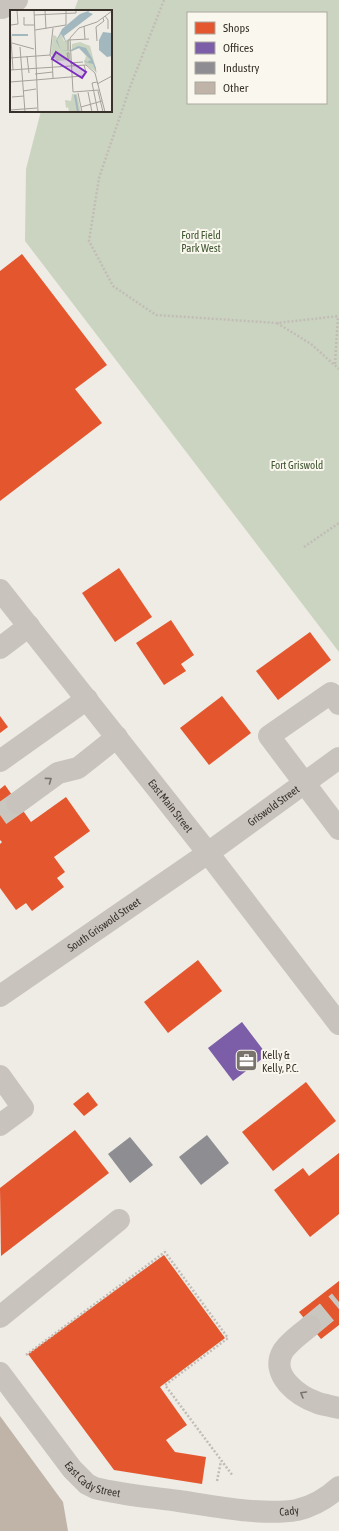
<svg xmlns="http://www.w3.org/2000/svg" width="339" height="1531" font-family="'Asap Condensed',sans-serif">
  <rect width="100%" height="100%" fill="#eeece5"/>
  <path fill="#cbd4c0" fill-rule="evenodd" d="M78,0H339V652L25,241L26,169L41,111H111V11H74ZM188,13H326V103H188Z"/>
  <g fill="#e4572e">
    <polygon points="22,254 107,365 75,389 102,423 0,501 0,271"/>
    <polygon points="119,568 152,617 115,642 82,593"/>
    <polygon points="171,620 194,655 181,664 186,671 164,685 136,643"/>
    <polygon points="310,632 331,660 278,700 256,671"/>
    <polygon points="222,696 251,733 209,765 180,728"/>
    <polygon points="0,716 8,727 0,733"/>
    <polygon points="5,785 31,822 66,797 90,831 54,857 65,872 57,878 64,887 32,911 26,903 16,910 0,888 0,844 2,842 0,840 0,789"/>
    <polygon points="198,960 222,991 168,1033 144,1002"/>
    <polygon points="306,1082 336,1121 273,1171 242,1132"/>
    <polygon points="88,1092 98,1105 84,1116 73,1104"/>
    <polygon points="75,1130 109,1173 1,1256 0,1188"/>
    <polygon points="339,1153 339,1214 310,1237 274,1190 303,1168 309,1176"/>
    <polygon points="164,1255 225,1338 160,1387 187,1425 166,1440 175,1452 206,1457 202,1484 114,1470 28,1354"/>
    <polygon points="339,1281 339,1325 321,1339 299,1312"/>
  </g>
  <polygon fill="#7b5ea7" points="242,1022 267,1055 233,1081 208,1048"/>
  <g fill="#8d8d92">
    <polygon points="207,1135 229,1163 201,1185 179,1157"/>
    <polygon points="130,1137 153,1165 130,1183 108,1154"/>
  </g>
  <polygon fill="#c0b4a8" points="0,1416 63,1502 68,1531 0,1531"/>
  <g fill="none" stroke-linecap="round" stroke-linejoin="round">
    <g stroke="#cac7c0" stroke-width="22" stroke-dasharray="22 11" stroke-linecap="butt">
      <polyline points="0,815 17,803"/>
      <polyline points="310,1326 339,1302"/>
    </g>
    <g stroke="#c1bdb6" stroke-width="2.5" stroke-dasharray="2 2" stroke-linecap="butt">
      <polyline points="164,0 130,87 99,178 89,241 113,286 156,315 277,323 339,316"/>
      <polyline points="277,323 311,344 339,369"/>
      <polyline points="335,364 338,316"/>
      <polyline points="304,547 339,523"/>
      <polyline points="26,1355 165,1252 228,1338 165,1385 233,1476"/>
      <polyline points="217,1481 221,1461"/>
    </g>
    <g stroke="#c8c4bd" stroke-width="22">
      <polyline points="2,8 17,0"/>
      <path id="s1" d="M0,590L208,853L339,1024"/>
      <polyline points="0,648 29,626"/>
      <polyline points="339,704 331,693 269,736 339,829"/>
      <polyline points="0,761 87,699"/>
      <polyline points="17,803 58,773 78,768 117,737"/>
      <path id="s2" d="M0,996L208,853L339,758"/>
      <polyline points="0,1076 23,1108 0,1125"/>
      <polyline points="0,1317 119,1220"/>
      <path d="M310,1326C301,1334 290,1341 283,1351C269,1375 298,1396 318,1403C324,1405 332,1406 339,1408"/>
      <path id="s3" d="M0,1373L72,1469L87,1484L95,1488C122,1495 151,1497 179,1501C213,1506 263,1516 297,1510C313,1506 327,1498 339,1487"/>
    </g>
  </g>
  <defs><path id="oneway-chevron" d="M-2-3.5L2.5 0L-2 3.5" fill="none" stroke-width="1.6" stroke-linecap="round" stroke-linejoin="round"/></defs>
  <g stroke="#79746d">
    <use href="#oneway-chevron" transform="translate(49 780) rotate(-36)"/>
    <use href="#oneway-chevron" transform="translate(303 1394) rotate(-150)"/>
  </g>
  <defs>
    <symbol id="office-square" viewBox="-11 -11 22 22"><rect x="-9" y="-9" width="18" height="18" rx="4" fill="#78736c" stroke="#f9f7ee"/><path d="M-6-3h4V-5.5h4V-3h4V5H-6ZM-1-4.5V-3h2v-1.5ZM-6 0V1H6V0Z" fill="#fff"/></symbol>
  </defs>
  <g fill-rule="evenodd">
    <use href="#office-square" x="234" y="1048" width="25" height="25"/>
  </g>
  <g text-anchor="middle" stroke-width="4" stroke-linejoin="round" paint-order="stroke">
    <g font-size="11" fill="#405531" stroke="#f9f7ee">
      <text x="201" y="239">Ford Field<tspan x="201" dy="13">Park West</tspan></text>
      <text x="297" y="469">Fort Griswold</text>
    </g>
    <g font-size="11" fill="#39322b" stroke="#f9f7ee">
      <text dy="4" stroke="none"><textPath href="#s2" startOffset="333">Griswold Street</textPath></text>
      <text dy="4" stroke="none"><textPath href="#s1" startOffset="275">East Main Street</textPath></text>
      <text dy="4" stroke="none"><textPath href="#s2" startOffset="126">South Griswold Street</textPath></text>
      <text dy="4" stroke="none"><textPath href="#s3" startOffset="144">East Cady Street</textPath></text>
      <text dy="4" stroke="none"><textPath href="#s3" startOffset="346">Cady</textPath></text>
    </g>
    <g font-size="11" fill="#39322b" stroke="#f9f7ee" text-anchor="start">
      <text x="262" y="1059">Kelly &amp;<tspan x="262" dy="13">Kelly, P.C.</tspan></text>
    </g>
  </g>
  <g transform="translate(10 10)">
    <rect width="102" height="102" fill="#eeece5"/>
    <path d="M51,24L54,31L59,29L60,40L57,41H60L61,50L47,51L41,44L43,25L46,26L47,28ZM70,32L80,36L87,63L74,53L76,46L69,38L62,41V34ZM62,84H67L71,102H59L58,97L56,98L55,90L61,91Z" fill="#cbd4c0"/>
    <path d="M81,0L78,2L83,4L54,26L57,34L51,24L47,30L51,40H61L68,36L76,38L82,48L86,58V62L83,54L75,52L74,50L77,52L81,50L69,38L62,41L51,40L46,31L52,19L70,4ZM102,18V46L97,47L89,40V30L93,22L101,23Z" fill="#a2b8be"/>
    <path fill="none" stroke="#a2b8be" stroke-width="2" d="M2,25H18M65,85L68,102"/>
    <path fill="none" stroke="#a6a29b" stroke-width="1" d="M24,0L28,102M35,0L36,19M24,5L66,3V0M95,6L98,10V19M14,7V15H24M0,14L3,60M1,15L8,14L7,0M74,16L75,29M25,20L56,15V0M87,31L86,17L94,11L93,8M2,33L24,39M10,37L15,102M58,40V30L79,29M57,43H59V49H58ZM40,45L43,18M17,46L19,63M0,48L40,45L42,48L43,68M60,53L73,52M0,60L76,55L85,63L95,102M25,64L43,62M25,70L72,66L76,62L74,55M0,72L25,70M87,72L82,73L88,102M87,74L102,66M89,80L63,82L60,28L69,18L87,12L102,1M13,81L26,79M88,81L93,102M78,82L82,102M68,83L72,102M2,87L14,86M71,97L92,91M0,100L27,98"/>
    <path fill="#7b2cbf" fill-opacity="0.15" stroke="#7b2cbf" stroke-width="2" d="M46,42L76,62L72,68L42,49Z"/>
    <rect width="102" height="102" fill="none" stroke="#39322b" stroke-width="2"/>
  </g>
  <rect x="187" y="12" width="140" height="92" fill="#f9f7ee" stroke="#aca8a0"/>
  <rect x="195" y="22" width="20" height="12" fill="#e4572e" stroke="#aca8a0"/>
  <text x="223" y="32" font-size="12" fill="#39322b">Shops</text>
  <rect x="195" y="42" width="20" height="12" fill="#7b5ea7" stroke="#aca8a0"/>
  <text x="223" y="52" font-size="12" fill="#39322b">Offices</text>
  <rect x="195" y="62" width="20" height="12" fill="#8d8d92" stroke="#aca8a0"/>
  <text x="223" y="72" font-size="12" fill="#39322b">Industry</text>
  <rect x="195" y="82" width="20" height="12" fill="#c0b4a8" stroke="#aca8a0"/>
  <text x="223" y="92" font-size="12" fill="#39322b">Other</text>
</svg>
